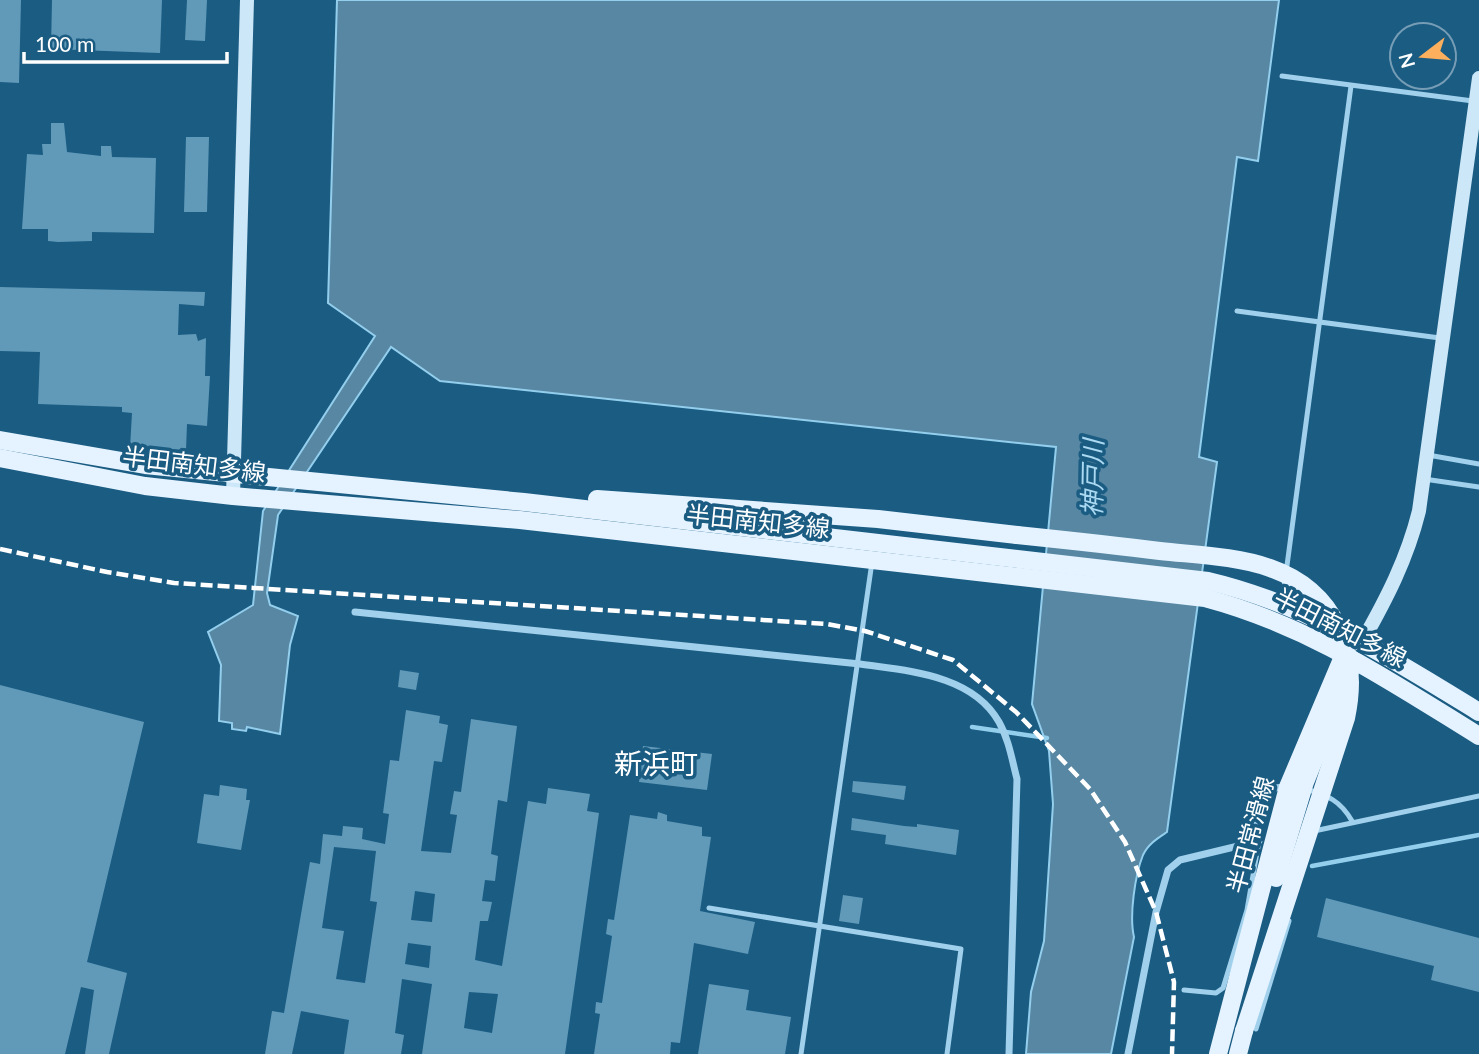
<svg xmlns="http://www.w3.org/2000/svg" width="1479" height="1054" font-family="Lato,'Noto Sans JP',sans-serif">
  <rect width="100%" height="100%" fill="#1b5c83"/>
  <path fill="#5787a3" stroke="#93ceed" stroke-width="2" d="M337,0H1279L1258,161L1237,157L1199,457L1217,462L1167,832C1158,838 1148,844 1143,855C1135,875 1129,916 1134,937L1111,1054H1026L1031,992L1044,941L1053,804L1049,751L1032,704L1056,447L440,381L391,347L278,515L267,593L270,605L298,616L290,645L280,734L247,727L246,731L232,729V723L219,721L221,665L208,632L253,605L263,511L375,336L328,303Z"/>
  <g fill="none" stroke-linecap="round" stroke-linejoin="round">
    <g stroke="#93ceed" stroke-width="4.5">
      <polyline points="972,727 1047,738"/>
      <polyline points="1312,866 1479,835"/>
    </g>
  </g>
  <g fill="#619ab9" fill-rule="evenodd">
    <polygon points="0,0 21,0 19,83 0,82"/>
    <polygon points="52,0 162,0 160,53 51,49"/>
    <polygon points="187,0 207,0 205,41 185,40"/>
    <polygon points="51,123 64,123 67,152 101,156 101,146 111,146 112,157 156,158 154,233 92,232 92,241 58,242 48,241 48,229 22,229 27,154 43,155 42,144 51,144"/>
    <polygon points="186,137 209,137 207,212 184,212"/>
    <polygon points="0,287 205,292 204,306 179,304 178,335 196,334 198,341 206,338 205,376 210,376 207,426 187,424 186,450 130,448 132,413 122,412 122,407 38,404 40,352 0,351"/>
    <polygon points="400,670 419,673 416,690 398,687"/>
    <polygon points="0,685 144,722 87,962 127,973 109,1054 85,1054 94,990 81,987 65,1054 0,1054"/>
    <path d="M406,710L440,716L439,723L448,725L442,762L434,761L421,851L451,853L457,815L450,814L454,791L461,792L471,719L517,726L507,802L498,800L491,854L498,856L495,881L485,880L482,901L492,902L488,921H480L475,960L502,966L528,801L546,804L548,788L590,794L587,811L599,813L565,1054H422L432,984L402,979L395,1033L404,1035L401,1054H344L349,1020L301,1011L292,1054H265L272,1011L284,1013L310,862L320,864L323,834L342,836L343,826L363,828L362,839L385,844L389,814L383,813L390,760L399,761ZM334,847L376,851L370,901L377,902L365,983L336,979L344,931L322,928ZM415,891L435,894L432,922L411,920ZM408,943L431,946L429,968L405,964ZM469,992L498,994L492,1033L464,1028Z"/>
    <polygon points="643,746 712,754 707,790 639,782"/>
    <polygon points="853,781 906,786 904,800 852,792"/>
    <polygon points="220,785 247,789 246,800 250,800 241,850 197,843 204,794 219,796"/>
    <polygon points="658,812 667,815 667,821 702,827 702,836 711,837 700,911 755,922 748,954 694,943 680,1043 671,1042 670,1054 594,1054 600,1014 595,1013 596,1002 602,1003 612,936 606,934 608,919 614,920 630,815 657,819"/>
    <polygon points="852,818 904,826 917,827 917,824 959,830 956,855 885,844 886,835 851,830"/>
    <polygon points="843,895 863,898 859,924 839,921"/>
    <polygon points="1326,898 1479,938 1479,992 1431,980 1434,966 1317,937"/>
    <polygon points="709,984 749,990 746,1010 791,1017 785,1054 698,1054"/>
  </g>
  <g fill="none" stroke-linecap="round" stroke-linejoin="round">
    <g stroke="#a0d0eb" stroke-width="5">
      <polyline points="1282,76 1473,101"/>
      <polyline points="1237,311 1440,338"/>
      <polyline points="1428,455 1479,464"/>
      <polyline points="1424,479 1479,487"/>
      <polyline points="1282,603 1351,86"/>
      <path d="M1306,789C1328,796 1340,800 1352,821"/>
      <polyline points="1314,831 1479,796"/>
      <polyline points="709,908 961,949 947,1054"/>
      <polyline points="1184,990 1216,993 1223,988 1247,910 1259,841"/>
      <polyline points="1256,1029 1289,921"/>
      <polyline points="801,1054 872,562"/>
    </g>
    <g stroke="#a0d0eb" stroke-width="7">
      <path d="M355,612L860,664C907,671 972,674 999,722C1009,740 1012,760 1017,779L1009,1054"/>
      <polyline points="1128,1054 1156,912 1168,870 1180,860 1259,841 1253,801 1259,789 1287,787"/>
    </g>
    <g stroke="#cbe7f8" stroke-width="14">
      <polyline points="233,496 247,0"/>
      <path d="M1362,642C1387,598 1407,559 1419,511L1479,78"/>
    </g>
    <g stroke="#e4f3ff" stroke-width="18">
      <path d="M0,440L145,465L524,502L1208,581C1307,604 1393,659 1479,712"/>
      <path d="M0,458L145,486L233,496L520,520L1205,598C1310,626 1388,680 1479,736"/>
      <polyline points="597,499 878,519 1017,535"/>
      <polyline points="1276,878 1305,782 1350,671"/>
      <polyline points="1218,1054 1288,787 1348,645"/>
      <polyline points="1238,1054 1244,1031"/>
    </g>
    <polyline stroke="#fff" stroke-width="4.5" stroke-dasharray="12 5" stroke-linecap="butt" points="0,549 107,572 174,583 827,624 865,631 953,660 1016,712 1090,789 1125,842 1156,912 1174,982 1172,1054"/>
    <path stroke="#e4f3ff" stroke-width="18" d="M1017,535C1065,540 1113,545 1160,551C1196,555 1236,556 1270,568C1336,591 1360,653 1346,718L1244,1031"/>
  </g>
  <g text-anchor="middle" stroke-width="7" stroke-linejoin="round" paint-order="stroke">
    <g font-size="24" fill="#fff" stroke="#1b5c83">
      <text transform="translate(194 465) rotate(7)" y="8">半田南知多線</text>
      <text transform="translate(758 522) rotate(6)" y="8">半田南知多線</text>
      <text transform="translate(1340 628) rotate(27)" y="8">半田南知多線</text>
      <text transform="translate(1251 835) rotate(-75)" y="8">半田常滑線</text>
    </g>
    <g font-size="26" font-style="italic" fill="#abd9f2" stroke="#1b5c83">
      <text transform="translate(1093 478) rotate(-89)" y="9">神戸川</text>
    </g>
    <g font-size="28" fill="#fff" stroke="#1b5c83">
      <text x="656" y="774">新浜町</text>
    </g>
  </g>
  <g transform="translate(1423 56) rotate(254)"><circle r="33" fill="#1b5c83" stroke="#769db5" stroke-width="2"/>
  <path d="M0-5L12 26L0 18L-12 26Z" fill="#fcaf5c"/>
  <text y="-10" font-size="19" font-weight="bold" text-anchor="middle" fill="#ffffff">N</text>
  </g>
  <path d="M24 52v10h203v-10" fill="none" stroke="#ffffff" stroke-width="3.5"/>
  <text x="35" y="52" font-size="21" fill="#ffffff" stroke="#1b5c83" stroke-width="5" paint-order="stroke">100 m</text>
</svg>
